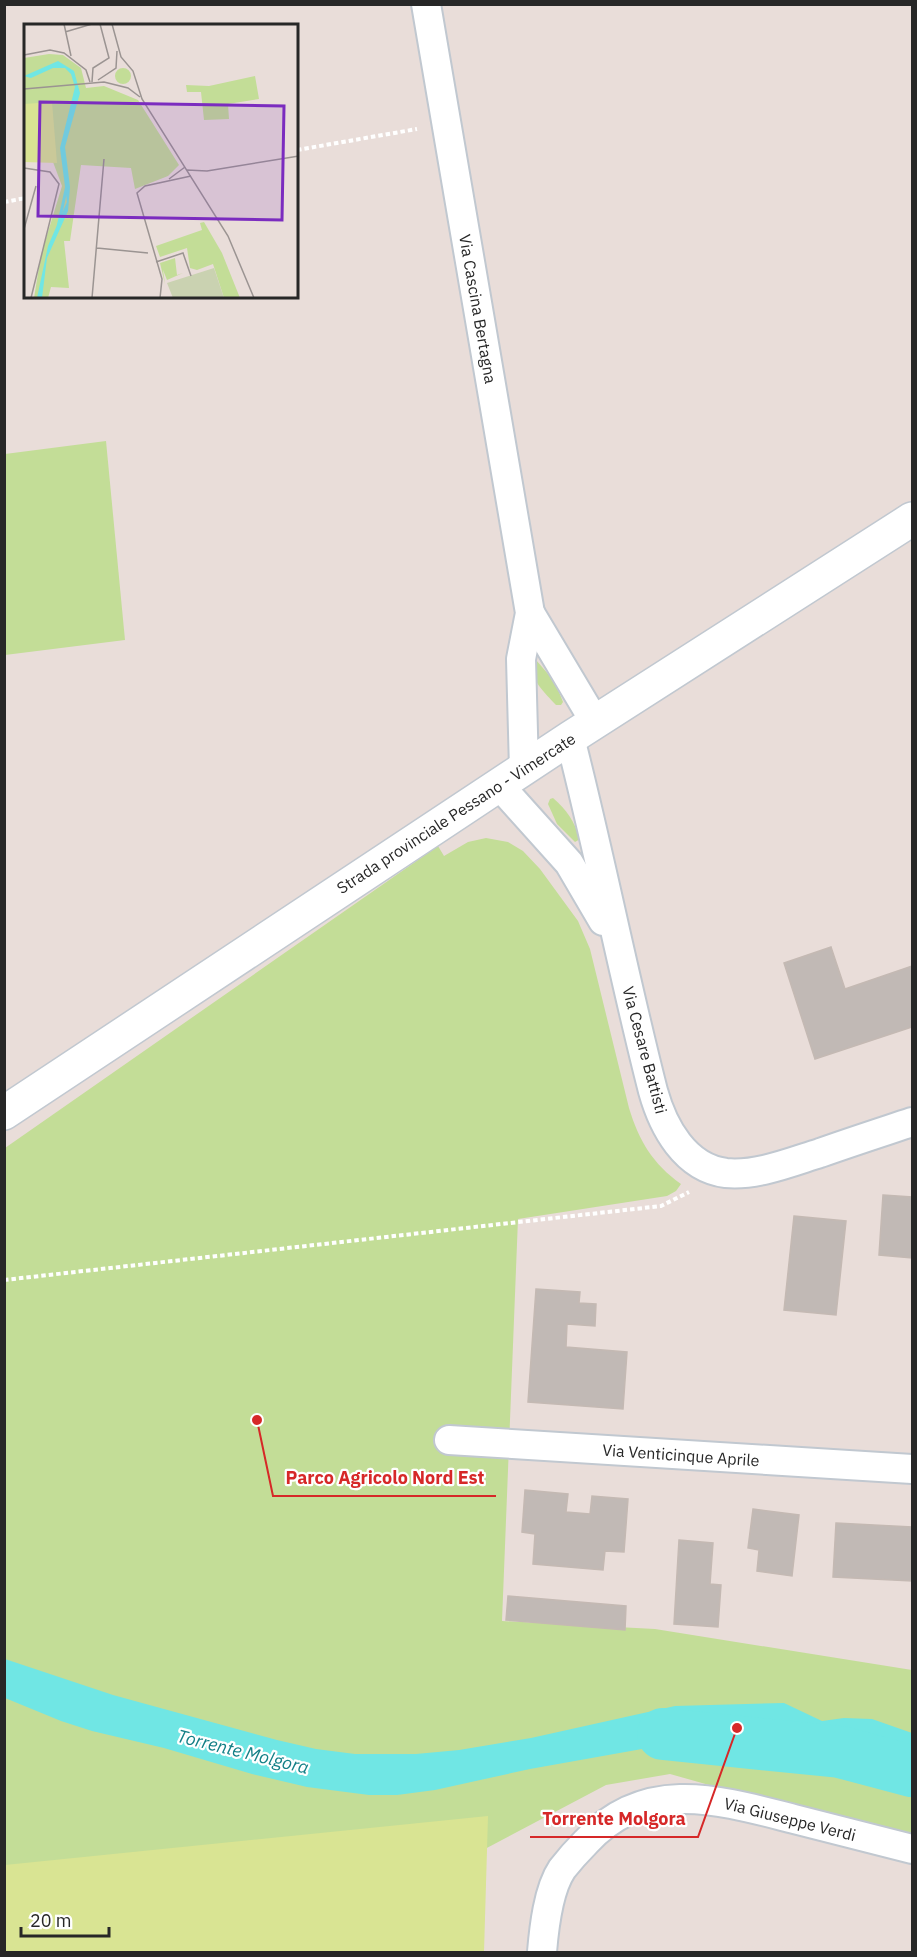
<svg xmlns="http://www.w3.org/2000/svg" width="917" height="1957" font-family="'IBM Plex Sans',sans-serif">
  <rect width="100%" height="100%" fill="#e9ddd9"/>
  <g fill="#c3dd97">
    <polygon points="106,441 125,640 5,655 5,454"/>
    <path d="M536,660L555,682L563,702L561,705H556C545,693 530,680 531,662Z"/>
    <path d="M553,798C567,810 574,821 580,839L575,842L557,824L548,804L550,799Z"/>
    <path d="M486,838L508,842L523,851L540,869L578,921L590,949L629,1108C639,1141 653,1164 681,1184L676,1191L667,1196L518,1219L502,1621L655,1629L912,1670V1842L670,1774L606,1785L483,1850L5,1952V1148L438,846L444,856L468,842Z"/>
  </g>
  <polygon fill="#d9e493" points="488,1816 484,1952 5,1952 5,1865"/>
  <polygon fill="#70e6e4" points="5,1659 113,1695 277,1740 316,1749 355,1754 416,1754 459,1750 531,1738 675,1706 784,1703 822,1721 844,1718 872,1719 912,1733 912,1771 871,1765 799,1734 786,1734 773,1738 670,1744 530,1769 435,1790 397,1795 369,1795 307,1787 252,1774 164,1748 92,1731 61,1721 5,1698"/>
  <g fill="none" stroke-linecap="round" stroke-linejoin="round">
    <polyline stroke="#70e6e4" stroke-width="52" points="663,1734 840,1752 912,1771"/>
  </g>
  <g fill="#c1b9b5" stroke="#c4b9b3" stroke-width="1.5">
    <polygon points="831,947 845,989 912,966 912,1027 815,1059 784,963"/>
    <polygon points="883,1195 912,1197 912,1258 879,1255"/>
    <polygon points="794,1216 846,1221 836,1315 784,1310"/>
    <polygon points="536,1289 580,1292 579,1303 596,1304 595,1326 567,1324 566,1347 627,1352 623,1409 528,1402"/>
    <polygon points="525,1490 568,1494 566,1512 590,1514 592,1496 628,1499 624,1552 605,1551 603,1570 533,1564 535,1534 522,1532"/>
    <polygon points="753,1509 799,1515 792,1576 757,1571 759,1550 748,1548"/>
    <polygon points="836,1523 912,1527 912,1581 833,1577"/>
    <polygon points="679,1540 713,1543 710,1584 721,1585 718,1627 674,1624"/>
    <polygon points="508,1596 626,1606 625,1630 506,1620"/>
  </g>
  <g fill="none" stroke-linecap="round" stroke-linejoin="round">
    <defs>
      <g id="minor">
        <polyline points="426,4 530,613 521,659 524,769"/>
        <polyline points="530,613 595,722"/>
        <path d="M570,738C600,855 623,974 653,1091C663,1127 685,1168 726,1173C757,1176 791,1162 820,1153C851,1142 882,1132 912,1122"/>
        <polyline points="499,785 569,863 603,921"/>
        <polyline points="449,1440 912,1469"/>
        <path d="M542,1952C544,1928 548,1890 562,1869C569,1860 578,1850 586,1842C646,1777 720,1800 794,1819C833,1829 873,1839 912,1849"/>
      </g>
      <polyline id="tertiary" points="4,1113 570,738 912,519"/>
    </defs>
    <use href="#minor" stroke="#c1c8d0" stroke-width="32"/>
    <use href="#tertiary" stroke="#c1c8d0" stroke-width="36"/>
    <g stroke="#fff" stroke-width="4" stroke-dasharray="4.5 3" stroke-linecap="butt">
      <polyline points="297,150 417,129"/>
      <polyline points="4,202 26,198"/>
      <polyline points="4,1280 661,1206 689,1192"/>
    </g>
    <use href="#minor" stroke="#fff" stroke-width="28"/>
    <use href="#tertiary" stroke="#fff" stroke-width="33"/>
  </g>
  <g text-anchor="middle" stroke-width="4.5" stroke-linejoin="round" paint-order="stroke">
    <g font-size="16" fill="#272727" stroke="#fff">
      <text transform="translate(478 309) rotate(80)" y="6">Via Cascina Bertagna</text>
      <text transform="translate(456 813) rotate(-33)" y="6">Strada provinciale Pessano - Vimercate</text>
      <text transform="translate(645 1050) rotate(75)" y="6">Via Cesare Battisti</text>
      <text transform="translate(681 1455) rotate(4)" y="6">Via Venticinque Aprile</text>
      <text transform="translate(790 1819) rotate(14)" y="6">Via Giuseppe Verdi</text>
    </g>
    <g font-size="18" font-style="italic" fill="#148087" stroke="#fff">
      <text transform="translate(243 1752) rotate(14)" y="6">Torrente Molgora</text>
    </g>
  </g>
  <g transform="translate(24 24)">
    <rect width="274" height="274" fill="#e9ddd9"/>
    <path d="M25,30L39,31L57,44L62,64L80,62L114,76L155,141L144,152L111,165L107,144L57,141L46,217H40L45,264L27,263L24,274H10L17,231L38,162L29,138H0V34ZM91 52a8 8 0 1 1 16 0a8 8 0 1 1-16 0ZM231,52L235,75L204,80L205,95L180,96L177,68H163L162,61L185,62ZM180,198L198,229L216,274H200L189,240L173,246L166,244L163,224L136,233L132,222L178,206L176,199ZM151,234L153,251L159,249L143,256L139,246L141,260L136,239Z" fill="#c3dd97"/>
    <path d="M190,244L200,274H149L143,259Z" fill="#cad2b1"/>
    <path d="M28,78L33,139L0,138V80Z" fill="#d9e493"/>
    <path d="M34,37L50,47L56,69L41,123L46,163L44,187L23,234L18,274H13L24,222L43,178L36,124L51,63L47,50L41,44H29L7,54L0,52Z" fill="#70e6e4"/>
    <path fill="none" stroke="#70e6e4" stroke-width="3" d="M34,203L43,161"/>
    <path fill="none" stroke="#9b9492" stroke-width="1.5" d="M40,0L47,32M88,0L97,33L109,47L118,75L204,212L230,274M41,8L68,0M0,31L26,26L40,29L62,46L66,58M74,56L92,44L93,27M68,58L69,44L85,34L76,0M0,65L80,58L104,64L116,73M0,144L26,148L35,160L7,274M163,146L183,147L275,132M145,155L161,143M0,205L12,162M73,224L124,229M132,238L159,229L167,252M68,274L80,135M136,274L138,255L113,169L121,162L167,152"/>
    <path fill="#7b2cbf" fill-opacity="0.15" stroke="#7b2cbf" stroke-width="3" d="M16,78L260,82L258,196L14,192Z"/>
    <rect width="274" height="274" fill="none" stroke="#272727" stroke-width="3"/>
  </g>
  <path fill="none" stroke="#d62828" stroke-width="2" d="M257 1420L273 1496H496M737 1728L698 1837H530"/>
  <g fill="#d62828" stroke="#fff" stroke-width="2">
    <circle cx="257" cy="1420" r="6"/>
    <circle cx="737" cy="1728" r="6"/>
  </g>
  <g font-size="18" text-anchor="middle" font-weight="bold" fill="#d62828" stroke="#fff" stroke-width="4.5" stroke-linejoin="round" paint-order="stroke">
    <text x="385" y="1484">Parco Agricolo Nord Est</text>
    <text x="614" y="1825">Torrente Molgora</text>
  </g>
  <rect width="917" height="1957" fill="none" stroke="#272727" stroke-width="12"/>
  <path d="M21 1927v9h88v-9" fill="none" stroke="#272727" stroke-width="3"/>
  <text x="30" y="1927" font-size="18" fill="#272727" stroke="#ffffff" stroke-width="4.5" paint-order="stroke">20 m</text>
</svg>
